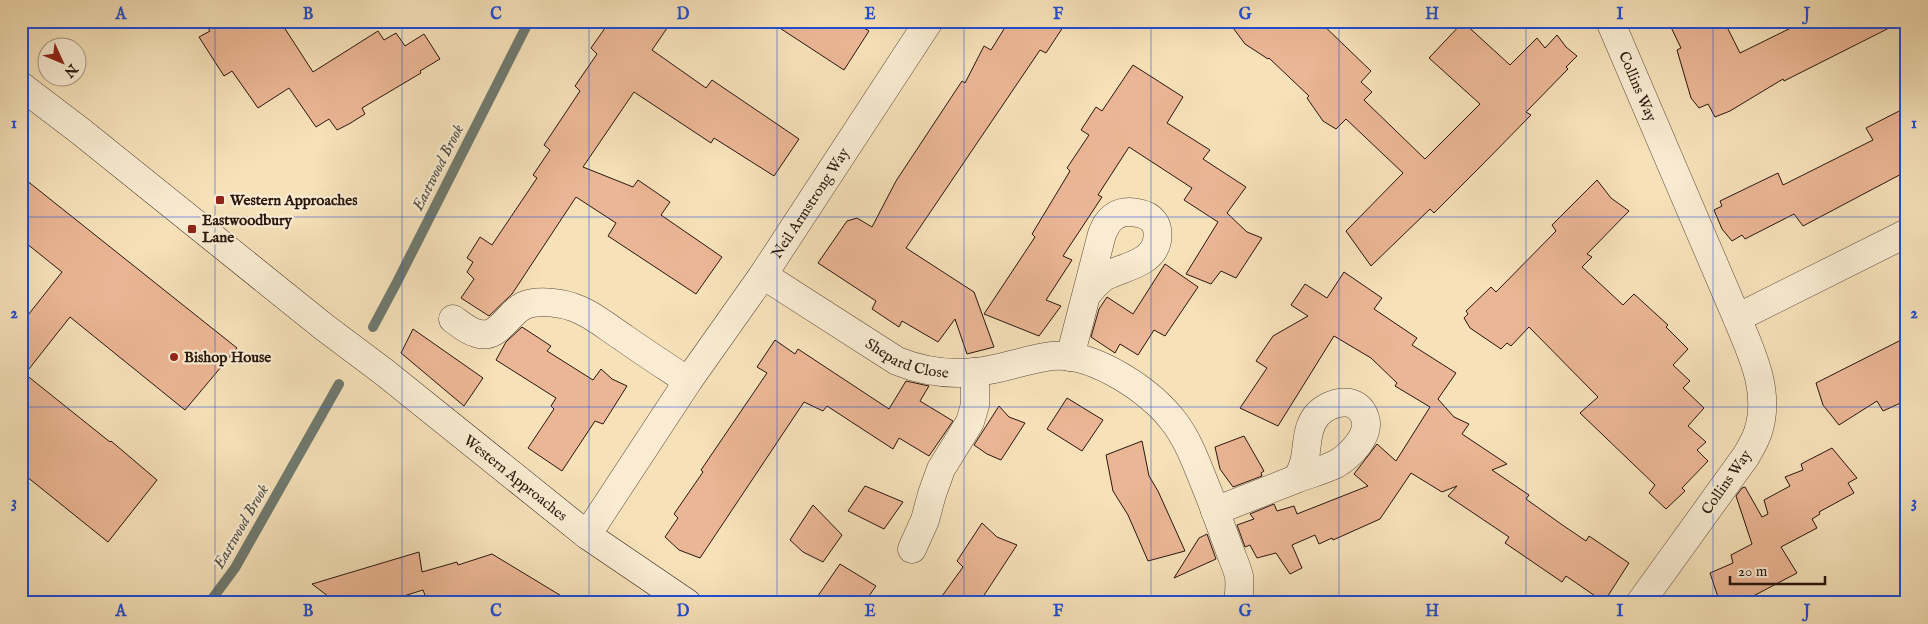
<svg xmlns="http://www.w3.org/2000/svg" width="1928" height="624" font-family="'IM FELL English',serif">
  <rect width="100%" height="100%" fill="#f6e1b9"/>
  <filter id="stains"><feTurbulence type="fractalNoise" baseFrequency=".004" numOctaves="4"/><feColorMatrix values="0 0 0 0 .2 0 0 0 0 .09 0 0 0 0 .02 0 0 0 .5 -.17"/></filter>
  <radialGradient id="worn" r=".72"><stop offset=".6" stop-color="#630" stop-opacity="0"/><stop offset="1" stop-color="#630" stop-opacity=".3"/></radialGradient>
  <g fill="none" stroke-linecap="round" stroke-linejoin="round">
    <g stroke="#6f7a70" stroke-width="10">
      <polyline points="373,327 397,282 529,21"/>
      <polyline points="209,603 235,568 339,384"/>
    </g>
  </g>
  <g fill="#ebb695" stroke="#29160e">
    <polygon points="203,21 280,21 313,72 378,31 384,40 396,33 405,46 424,34 440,59 420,71 421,73 362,108 365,114 349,124 337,130 329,119 316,127 289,88 258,108 232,71 224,76 199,37 210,31"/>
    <polygon points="610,21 672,21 652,50 706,88 712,80 799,139 774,176 714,138 711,143 634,92 583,167 633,187 638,180 670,202 661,215 722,257 696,294 608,236 616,223 576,197 512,294 489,316 461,298 474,279 467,272 473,262 467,258 480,237 492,245 537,178 533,175 550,150 544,145 580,91 575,86 597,54 591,48"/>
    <polygon points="769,21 853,21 869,31 844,70"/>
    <polygon points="1009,21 1067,21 1046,53 1040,50 906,248 974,292 994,347 967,354 955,319 938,342 902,321 899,327 872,309 876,301 818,263 847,221 857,218 872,227 896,181 962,81 965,83 984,46 991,50"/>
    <polygon points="1228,21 1319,21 1371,71 1361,82 1372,92 1364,100 1425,159 1480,104 1429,58 1463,22 1510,65 1537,38 1545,48 1557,35 1566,47 1577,56 1566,67 1568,69 1526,112 1531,115 1482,165 1434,213 1430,209 1371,266 1346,231 1403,173 1346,119 1336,129 1323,121 1307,98 1309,96 1269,58 1268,59 1245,44"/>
    <polygon points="1668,21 1724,21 1740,53 1805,21 1903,21 1784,81 1783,79 1730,111 1715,117 1708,104 1699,108 1691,98 1677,50 1681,48"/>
    <polygon points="1133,65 1183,97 1167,123 1210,150 1203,159 1246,187 1227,213 1247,232 1262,238 1236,278 1221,271 1211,284 1186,274 1218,222 1184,200 1192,188 1129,147 1098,195 1102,197 1063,256 1072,260 1046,300 1061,306 1039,336 984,314 1035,237 1032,234 1070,171 1067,168 1089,135 1081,130 1096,107 1102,111"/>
    <polygon points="1907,107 1907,171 1803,226 1794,214 1745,239 1742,235 1732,241 1722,229 1714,210 1722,206 1720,201 1778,173 1783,185 1873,140 1866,128"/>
    <polygon points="21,176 237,348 185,410 70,317 25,374 110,442 111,441 157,480 108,542 21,472 21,324 62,272 21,239"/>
    <polygon points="1597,180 1611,198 1629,211 1587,254 1592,257 1582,267 1623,305 1634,294 1668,325 1666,327 1688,349 1673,365 1690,381 1683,388 1704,408 1688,426 1706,442 1697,450 1708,461 1682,488 1685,491 1666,509 1649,493 1655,485 1580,413 1598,397 1529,327 1511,346 1507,343 1501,349 1470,328 1464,318 1468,314 1466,311 1491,287 1496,292 1556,231 1552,225"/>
    <polygon points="1165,264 1198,287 1165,336 1154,330 1138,355 1120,344 1115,353 1091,337 1099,309 1107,297 1133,314"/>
    <polygon points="1344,272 1382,298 1374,309 1417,338 1412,345 1456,373 1438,399 1454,417 1469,424 1462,434 1507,464 1492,470 1529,495 1526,499 1561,524 1586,541 1589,536 1629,563 1604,602 1566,576 1562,582 1505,543 1509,537 1448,496 1457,486 1442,492 1411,473 1380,519 1333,540 1332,538 1319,544 1315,535 1292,545 1302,568 1290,574 1276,553 1257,558 1250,545 1245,547 1237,525 1254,519 1250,514 1274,504 1277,511 1294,506 1297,514 1368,486 1354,474 1377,444 1396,461 1430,407 1395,386 1397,383 1371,358 1334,336 1278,426 1240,408 1267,368 1256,361 1273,336 1308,316 1291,305 1305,284 1327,298"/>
    <polygon points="522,327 551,346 547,351 593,380 601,369 612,379 627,386 603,424 595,421 562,471 528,448 554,409 551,406 556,398 496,360 506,342"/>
    <polygon points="413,329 483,378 464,406 401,353"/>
    <polygon points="1907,337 1907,400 1883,411 1877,401 1839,425 1823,405 1816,383"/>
    <polygon points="775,340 795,354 798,349 889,409 906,381 929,386 920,401 953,421 929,456 899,438 893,449 827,406 823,411 804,402 700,558 679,550 665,537 678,518 674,514 703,472 701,470 767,373 757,367"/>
    <polygon points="1067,398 1103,420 1082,451 1047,429"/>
    <polygon points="999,406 1009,417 1025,423 1001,460 987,454 974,445"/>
    <polygon points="1244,436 1264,471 1261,473 1262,476 1233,487 1220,469 1215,447"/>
    <polygon points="1142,441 1149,476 1158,491 1185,551 1148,561 1128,515 1113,491 1106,455"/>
    <polygon points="1832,448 1857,478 1848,483 1854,493 1819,512 1820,514 1812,519 1817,528 1781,547 1797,573 1740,603 1720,603 1710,573 1733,563 1731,555 1752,544 1736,496 1742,488 1745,487 1762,517 1768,514 1764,500 1790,486 1785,477 1803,470 1801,464"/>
    <polygon points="865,486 903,502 884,529 848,511"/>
    <polygon points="813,505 842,535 823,562 803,552 790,540"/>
    <polygon points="982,523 997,537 1017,545 979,603 937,603 963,567 957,561"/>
    <polygon points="1207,534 1216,559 1174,578 1199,538"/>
    <polygon points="419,552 422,572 457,562 458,565 492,554 573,603 428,603 423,590 381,603 337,603 312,584"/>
    <polygon points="840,564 876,586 864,603 813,603"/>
  </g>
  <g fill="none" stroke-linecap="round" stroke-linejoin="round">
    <defs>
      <g id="street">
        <path id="s1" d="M1610,21L1737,318C1752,354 1771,392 1758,432C1755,441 1750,449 1746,456L1640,603"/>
        <path id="s2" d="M763,275L897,361C922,371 947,375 975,372C1001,370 1026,359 1052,356C1094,352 1151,391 1175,423C1189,442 1197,465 1206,487C1215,509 1222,530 1230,551C1233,559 1237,568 1239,576C1240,585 1239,595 1238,603"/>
        <polyline points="1737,318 1907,233"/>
        <path d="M453,319C460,324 468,331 476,333C498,341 507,314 523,306C534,301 549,302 561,304C585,308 604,325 624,338C645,353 667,367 688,381"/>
        <path d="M1070,357L1102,234C1105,227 1108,220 1115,216C1125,209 1147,212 1154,222C1158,227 1158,236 1157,241C1152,265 1121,267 1104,277C1098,281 1093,287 1088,293"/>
        <path d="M1215,511L1296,479C1312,460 1301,432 1318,414C1331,401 1358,395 1365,418C1371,435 1350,456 1336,464C1324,470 1309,474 1296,479"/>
        <path id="s3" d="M587,535L688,381L763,275L929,21"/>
        <polyline points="912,549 925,520 932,494 941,469 970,422 975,405 975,372"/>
      </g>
      <g id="secondary">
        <path id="s4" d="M21,86L79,130L324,327L384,372L587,535L687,603"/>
      </g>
    </defs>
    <use href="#street" stroke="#5c4939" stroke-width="29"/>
    <use href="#secondary" stroke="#29160e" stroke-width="29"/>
    <use href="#street" stroke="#f9ecd2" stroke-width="28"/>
    <use href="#secondary" stroke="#f9ecd2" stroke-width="28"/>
  </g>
  <path fill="none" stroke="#1d4ed8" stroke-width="1" stroke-opacity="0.55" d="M215,21V603M402,21V603M589,21V603M777,21V603M964,21V603M1151,21V603M1339,21V603M1526,21V603M1713,21V603M21,217H1907M21,407H1907"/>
  <g fill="#8f2418" stroke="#f9ecd2" stroke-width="2">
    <rect x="215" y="195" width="10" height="10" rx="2.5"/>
    <rect x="187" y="224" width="10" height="10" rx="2.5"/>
    <circle cx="174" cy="357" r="5"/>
  </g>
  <g text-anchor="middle" stroke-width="4.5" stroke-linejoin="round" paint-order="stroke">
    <g font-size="15" fill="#29160e" stroke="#f9ecd2">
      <text dy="5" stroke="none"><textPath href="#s1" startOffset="71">Collins Way</textPath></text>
      <text dy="5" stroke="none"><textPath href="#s3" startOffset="400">Neil Armstrong Way</textPath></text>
      <text dy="5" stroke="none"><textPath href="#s2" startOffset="168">Shepard Close</textPath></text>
      <text dy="5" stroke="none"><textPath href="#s4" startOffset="631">Western Approaches</textPath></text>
      <text transform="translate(1726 482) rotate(-55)" y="5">Collins Way</text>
    </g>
    <g font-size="15" font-weight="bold" fill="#29160e" stroke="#f9ecd2" text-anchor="start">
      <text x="230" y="205">Western Approaches</text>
      <text x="202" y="225">Eastwoodbury<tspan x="202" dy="17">Lane</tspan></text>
      <text x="184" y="362">Bishop House</text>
    </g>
    <g font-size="16" font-style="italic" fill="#525047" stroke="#f9ecd2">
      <text transform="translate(437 167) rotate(-63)" y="6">Eastwood Brook</text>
      <text transform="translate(240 526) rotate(-60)" y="6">Eastwood Brook</text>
    </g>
  </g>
  <rect width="1928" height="624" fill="none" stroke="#f6e1b9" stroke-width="55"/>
  <g transform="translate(62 62) rotate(134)"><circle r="24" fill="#f9ecd2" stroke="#a69684"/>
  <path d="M0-4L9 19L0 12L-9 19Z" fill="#8f2418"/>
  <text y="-8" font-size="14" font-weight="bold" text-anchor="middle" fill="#29160e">N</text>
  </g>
  <path d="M1730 576v8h95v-8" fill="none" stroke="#29160e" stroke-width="2.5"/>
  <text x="1738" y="576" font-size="15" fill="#29160e" stroke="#f9ecd2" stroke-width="4" paint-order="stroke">20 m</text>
  <rect x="28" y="28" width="1872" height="568" fill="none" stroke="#1d4ed8" stroke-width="2"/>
  <g font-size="16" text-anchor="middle" font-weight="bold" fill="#1d4ed8">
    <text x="121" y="19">A</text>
    <text x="308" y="19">B</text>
    <text x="496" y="19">C</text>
    <text x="683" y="19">D</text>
    <text x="870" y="19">E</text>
    <text x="1058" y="19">F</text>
    <text x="1245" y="19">G</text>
    <text x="1432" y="19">H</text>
    <text x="1620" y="19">I</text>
    <text x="1807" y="19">J</text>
    <text x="14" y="128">1</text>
    <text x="1914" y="128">1</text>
    <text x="14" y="318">2</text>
    <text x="1914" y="318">2</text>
    <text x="14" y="507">3</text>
    <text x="1914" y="507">3</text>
    <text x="121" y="616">A</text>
    <text x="308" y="616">B</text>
    <text x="496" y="616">C</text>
    <text x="683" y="616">D</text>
    <text x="870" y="616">E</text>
    <text x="1058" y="616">F</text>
    <text x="1245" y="616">G</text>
    <text x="1432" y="616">H</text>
    <text x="1620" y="616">I</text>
    <text x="1807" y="616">J</text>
  </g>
  <rect width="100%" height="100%" filter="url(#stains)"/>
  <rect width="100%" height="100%" fill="url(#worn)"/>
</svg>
